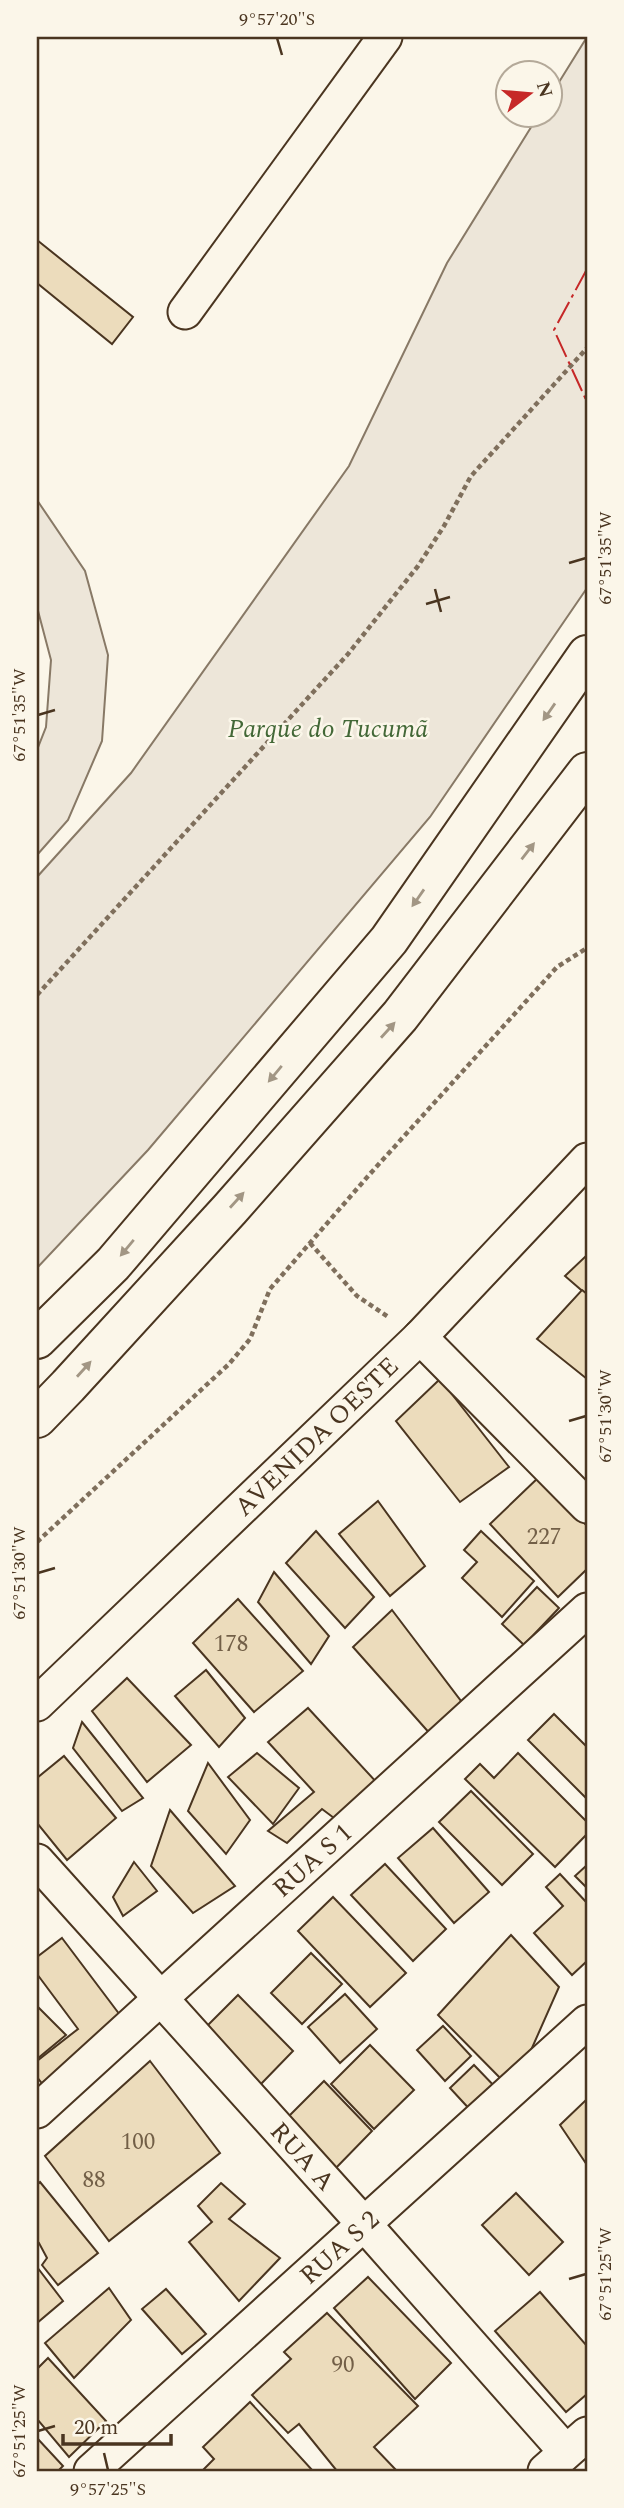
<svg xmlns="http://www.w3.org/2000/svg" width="624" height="2508" font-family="Spectral,serif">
  <rect width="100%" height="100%" fill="#fbf6e9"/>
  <g fill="#ede6d9" stroke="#887966" stroke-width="2">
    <polygon points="587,37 587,588 430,817 148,1150 37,1268 37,877 131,773 349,466 447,263 538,116 550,116 551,95"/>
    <polygon points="37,500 85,571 108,655 102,741 68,820 37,855 37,750 46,727 51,660 37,607"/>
  </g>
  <g fill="#ecdcbc" stroke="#4a3520" stroke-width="2">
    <polygon points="37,240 133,317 112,344 37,283"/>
    <polygon points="587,1255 587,1295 565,1276"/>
    <polygon points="582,1290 587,1294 587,1379 537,1339"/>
    <polygon points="440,1379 509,1467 460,1502 396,1421"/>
    <polygon points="540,1476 587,1526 587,1569 558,1597 490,1524"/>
    <polygon points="378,1501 425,1566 390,1596 339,1534"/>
    <polygon points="316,1531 374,1597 345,1628 286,1563"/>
    <polygon points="481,1531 534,1581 502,1617 462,1578 477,1562 464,1550"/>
    <polygon points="274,1572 329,1636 311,1664 258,1602"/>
    <polygon points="537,1587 559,1608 524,1645 502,1624"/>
    <polygon points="238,1599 303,1671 254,1712 193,1643"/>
    <polygon points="392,1610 464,1705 432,1736 353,1647"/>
    <polygon points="206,1670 245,1718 219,1747 175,1696"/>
    <polygon points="127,1678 191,1745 147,1782 92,1711"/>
    <polygon points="308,1708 379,1785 338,1821 322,1809 287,1843 268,1831 314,1792 268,1742"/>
    <polygon points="554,1714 587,1747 587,1799 528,1740"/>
    <polygon points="82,1722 143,1798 122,1811 73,1748"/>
    <polygon points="257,1753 299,1788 273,1824 228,1777"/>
    <polygon points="518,1753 587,1822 587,1834 555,1867 465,1779 480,1764 494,1778"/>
    <polygon points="64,1756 116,1818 67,1860 37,1823 37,1778"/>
    <polygon points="208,1763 250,1820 226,1854 188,1811"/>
    <polygon points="471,1791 533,1854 502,1885 439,1822"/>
    <polygon points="170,1810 235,1886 193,1913 151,1866"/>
    <polygon points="433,1828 489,1892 454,1923 398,1858"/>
    <polygon points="134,1862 157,1891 123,1916 113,1897"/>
    <polygon points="385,1864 446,1929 413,1961 351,1895"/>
    <polygon points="587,1865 587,1888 575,1876"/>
    <polygon points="560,1874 587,1903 587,1961 572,1975 534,1933 563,1906 546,1887"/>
    <polygon points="333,1897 406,1973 370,2007 298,1931"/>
    <polygon points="511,1935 559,1987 520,2075 511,2089 438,2015"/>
    <polygon points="62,1938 126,2023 44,2086 37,2077 37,2061 78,2029 37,1974 37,1957"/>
    <polygon points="311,1953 342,1984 302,2024 271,1993"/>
    <polygon points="345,1994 377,2029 340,2063 308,2027"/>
    <polygon points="238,1995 293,2051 260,2085 204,2029"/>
    <polygon points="37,2006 66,2035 37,2059"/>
    <polygon points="443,2026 471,2056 445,2081 417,2050"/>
    <polygon points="370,2045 414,2090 374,2129 331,2084"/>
    <polygon points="150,2061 220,2153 109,2241 45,2156"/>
    <polygon points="474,2065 499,2091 474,2114 450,2088"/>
    <polygon points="324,2081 372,2131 331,2173 282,2123"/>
    <polygon points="587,2099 587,2165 560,2125"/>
    <polygon points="40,2182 98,2253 58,2285 42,2265 47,2258 39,2243 37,2244 37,2185"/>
    <polygon points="221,2183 245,2204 229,2219 280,2258 239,2301 189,2242 212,2222 198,2206"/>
    <polygon points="516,2193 563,2242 529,2275 482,2225"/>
    <polygon points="37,2267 63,2301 37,2323"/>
    <polygon points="368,2277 451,2363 415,2399 334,2308"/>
    <polygon points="109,2288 131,2320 74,2378 45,2343"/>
    <polygon points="166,2289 206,2334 182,2354 142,2309"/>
    <polygon points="540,2292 587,2346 587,2394 566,2412 495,2331"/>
    <polygon points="327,2313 418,2406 374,2447 397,2471 337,2471 299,2424 288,2433 252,2395 291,2359 284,2352"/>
    <polygon points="48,2358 106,2421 69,2457 37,2419 37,2369"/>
    <polygon points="250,2402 313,2471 202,2471 214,2459 203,2447"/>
    <polygon points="37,2438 63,2466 58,2471 37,2471"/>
  </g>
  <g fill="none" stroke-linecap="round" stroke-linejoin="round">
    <defs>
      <g id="minor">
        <polyline points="185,312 385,37"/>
        <polyline points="420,1337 587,1506"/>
        <polyline points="37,1704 420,1337 587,1160"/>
        <polyline points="37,1861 364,2224 566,2452"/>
        <polyline points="37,2111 587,1610"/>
        <polyline points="91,2471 587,2022"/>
        <polyline points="545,2471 587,2434"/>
      </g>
      <g id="primary">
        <polyline points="37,1339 113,1264 389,940 587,655"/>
        <polyline points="37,1418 68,1386 230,1209 400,1016 587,772"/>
      </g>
    </defs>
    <use href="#minor" stroke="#4a3520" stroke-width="37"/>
    <use href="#primary" stroke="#4a3520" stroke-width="42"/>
    <g stroke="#7f6f5c" stroke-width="4.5" stroke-dasharray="5 3.5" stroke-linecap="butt">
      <polyline points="37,995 348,654 418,566 444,526 471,476 587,348"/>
      <polyline points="310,1243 357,1296 390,1318"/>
      <polyline points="37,1542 229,1364 250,1339 270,1289 369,1175 557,967 587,948"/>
    </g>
    <use href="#minor" stroke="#fbf6e9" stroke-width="33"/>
    <use href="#primary" stroke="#fbf6e9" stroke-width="38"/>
    <polyline stroke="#c62828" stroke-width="2" stroke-dasharray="24 5 3.5 5" stroke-linecap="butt" points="587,269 554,330 587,402"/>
  </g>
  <defs><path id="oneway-solid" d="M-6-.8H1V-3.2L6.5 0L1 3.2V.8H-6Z" transform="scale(1.75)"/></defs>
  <g fill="#a29684">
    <use href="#oneway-solid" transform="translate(549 712) rotate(125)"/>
    <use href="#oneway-solid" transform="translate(528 851) rotate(-52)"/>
    <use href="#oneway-solid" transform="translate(418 898) rotate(125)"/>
    <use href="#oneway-solid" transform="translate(388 1030) rotate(-48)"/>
    <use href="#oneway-solid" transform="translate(275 1074) rotate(130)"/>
    <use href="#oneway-solid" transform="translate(237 1200) rotate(-48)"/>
    <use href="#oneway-solid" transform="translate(127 1248) rotate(130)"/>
    <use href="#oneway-solid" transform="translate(84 1369) rotate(-48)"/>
  </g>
  <path fill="none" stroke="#4a3520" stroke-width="2.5" d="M277,38L282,55M569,563L586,558M435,589L441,612M426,604L450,597M38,715L55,710M569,1421L586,1416M38,1573L55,1568M569,2279L586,2274M38,2431L55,2426M104,2453L108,2470"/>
  <g text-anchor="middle" stroke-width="5" stroke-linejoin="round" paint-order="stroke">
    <g font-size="23" fill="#725f47">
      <text x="544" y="1544">227</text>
      <text x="231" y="1651">178</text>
      <text x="138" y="2149">100</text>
      <text x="94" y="2187">88</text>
      <text x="343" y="2372">90</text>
    </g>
    <g font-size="26" font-style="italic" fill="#436837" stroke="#fbf6e9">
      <text x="328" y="737">Parque do Tucumã</text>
    </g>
    <g font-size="26" fill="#4a3520" stroke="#fbf6e9">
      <text transform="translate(316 1436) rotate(-44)" y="9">AVENIDA OESTE</text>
      <text transform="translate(312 1860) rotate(-42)" y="9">RUA S 1</text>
      <text transform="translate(303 2156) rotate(48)" y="9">RUA A</text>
      <text transform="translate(339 2247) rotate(-42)" y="9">RUA S 2</text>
    </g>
  </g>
  <rect width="624" height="2508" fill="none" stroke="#fbf6e9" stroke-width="77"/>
  <g transform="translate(529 94) rotate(74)"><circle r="33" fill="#fbf6e9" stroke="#b4a999" stroke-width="2"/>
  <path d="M0-5L12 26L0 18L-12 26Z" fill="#c62828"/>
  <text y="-10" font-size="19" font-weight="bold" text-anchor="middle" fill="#4a3520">N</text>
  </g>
  <path d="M63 2434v10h108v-10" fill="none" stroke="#4a3520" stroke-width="3.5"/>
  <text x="74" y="2434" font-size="21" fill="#4a3520" stroke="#fbf6e9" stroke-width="5" paint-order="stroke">20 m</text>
  <rect x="38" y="38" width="548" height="2432" fill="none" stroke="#4a3520" stroke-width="2.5"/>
  <g font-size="18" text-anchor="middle" fill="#4a3520">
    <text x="277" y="25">9°57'20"S</text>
    <text transform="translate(605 558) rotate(-90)" y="6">67°51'35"W</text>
    <text transform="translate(19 715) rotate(-90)" y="6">67°51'35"W</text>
    <text transform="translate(605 1416) rotate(-90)" y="6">67°51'30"W</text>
    <text transform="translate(19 1573) rotate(-90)" y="6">67°51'30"W</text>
    <text transform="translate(605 2274) rotate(-90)" y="6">67°51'25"W</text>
    <text transform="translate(19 2431) rotate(-90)" y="6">67°51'25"W</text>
    <text x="108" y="2495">9°57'25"S</text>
  </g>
</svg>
